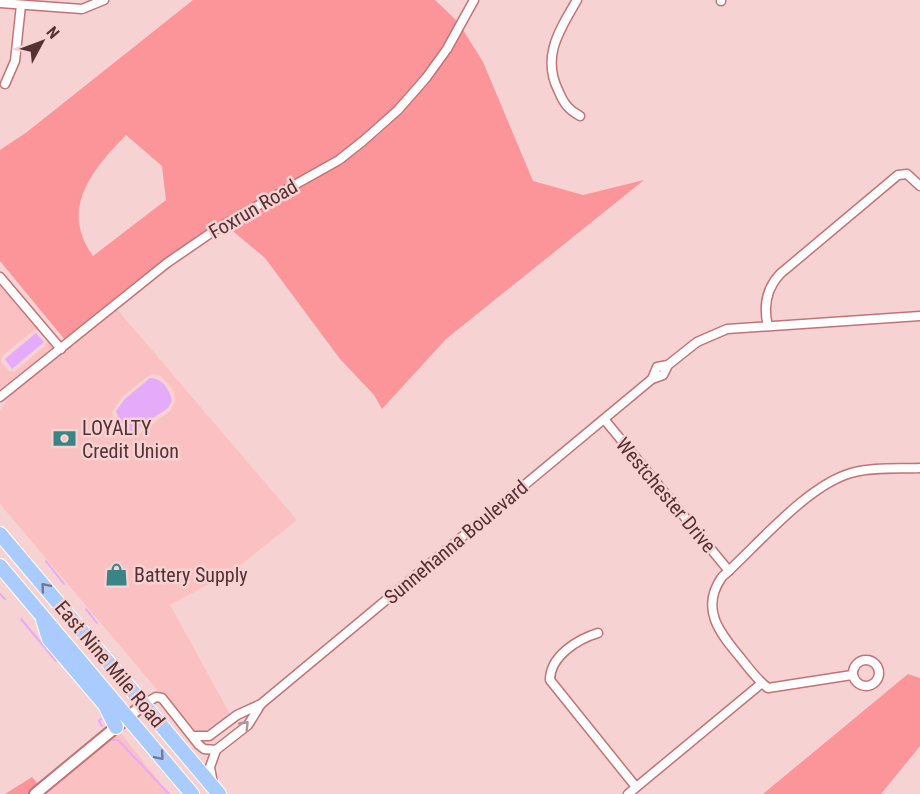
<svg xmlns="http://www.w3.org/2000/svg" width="920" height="794" font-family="'Roboto Condensed',sans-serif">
  <rect width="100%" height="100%" fill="#f6d2d2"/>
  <g fill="#fbc1c2" fill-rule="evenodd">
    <polygon points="0,284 39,330 34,330 2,356 1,362 9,371 14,372 46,345 47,341 54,349 0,392"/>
    <path d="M116,308L297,520L233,571L170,605L230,714L202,733L197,732L165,695L160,693L0,504V410L10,396ZM151,374L159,375L167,382L174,392L175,402L170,411L139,434L130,436L116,424L112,412L122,397Z"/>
    <polygon points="118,730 169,794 47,794 45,792"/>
  </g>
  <g fill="#fb9599" fill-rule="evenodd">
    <path d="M193,0H435L458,22C427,74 388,122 336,156C298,181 256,199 217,224C163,257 113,299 65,340L0,261V150L27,132ZM126,135L162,166L166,200L93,256C59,209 92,170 126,135Z"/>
    <path d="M463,30L483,62L533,181L583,195L644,180L446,339L382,409L374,395L340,359L265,258L228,227C265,206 304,187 340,164C390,132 433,81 463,30Z"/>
    <polygon points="908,674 920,678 920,746 881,794 763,794"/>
    <polygon points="32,777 39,785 28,794 5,794"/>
  </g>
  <g fill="#e6aafa">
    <polygon points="36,333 44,342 12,369 5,359"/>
    <path d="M150,378C162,378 170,390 172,401L168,408L132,432L120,421L116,411L125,399Z"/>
  </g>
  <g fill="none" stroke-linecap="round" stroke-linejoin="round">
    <g stroke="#e6aafa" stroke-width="2">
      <polyline points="46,561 64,584"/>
      <polyline points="0,594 5,599"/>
      <polyline points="86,609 97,623"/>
      <polyline points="21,619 56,661"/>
      <polyline points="101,719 99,721 102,726"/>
      <polyline points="113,740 118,740 169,794"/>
    </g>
    <defs>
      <g id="minor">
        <path d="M577,0C559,31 541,57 559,92C564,104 569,110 580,116"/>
        <polyline points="721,0 721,1"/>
        <polyline points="0,3 82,9 104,0"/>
        <polyline points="5,84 15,61 21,5"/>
        <polyline points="0,277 61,349"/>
        <path d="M768,326C763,306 766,289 780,274L898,175L907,174L920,186"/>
        <polyline points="668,365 657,367 652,379 663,375 668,365 697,342 727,329 920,316"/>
        <polyline points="0,397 167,263 218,228 339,160 363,141 398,110 426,78 447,49 474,0"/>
        <polyline points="604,419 729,571"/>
        <path d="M598,633C578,639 550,656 550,680L636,787"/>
        <circle cx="866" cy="673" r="13"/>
        <path d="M852,675L768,688C756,679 748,667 739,656C719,632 700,608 722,577C757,546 806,486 851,473C873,467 897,469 920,468"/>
        <polyline points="144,704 156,697 162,698 199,745 204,749 216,750 248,725 261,704 652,379"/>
        <polyline points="194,736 209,736 237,715 261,704"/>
        <polyline points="213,784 210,767 216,750"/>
        <polyline points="628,794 762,683"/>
      </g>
      <polyline id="tertiary" points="35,794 144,704"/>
      <g id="primary">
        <polyline points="0,534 219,794"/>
        <polyline points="0,566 192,794"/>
        <polyline points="43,620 49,639 105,705 116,727"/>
      </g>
    </defs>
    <use href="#minor" stroke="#c37376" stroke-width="11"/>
    <use href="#tertiary" stroke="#c37376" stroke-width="14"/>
    <use href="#primary" stroke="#fff" stroke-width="16"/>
    <use href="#minor" stroke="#fff" stroke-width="8"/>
    <use href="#tertiary" stroke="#fff" stroke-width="10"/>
    <use href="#primary" stroke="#a9cbfe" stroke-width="14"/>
  </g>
  <defs><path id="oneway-chevron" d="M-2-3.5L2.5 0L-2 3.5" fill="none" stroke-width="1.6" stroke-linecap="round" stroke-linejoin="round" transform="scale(1.5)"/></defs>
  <g stroke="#7a768e">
    <use href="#oneway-chevron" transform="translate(45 587) rotate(-130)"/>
    <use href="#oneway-chevron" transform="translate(160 756) rotate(50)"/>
  </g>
  <use stroke="#aa9899" href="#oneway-chevron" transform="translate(245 725) rotate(-46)"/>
  <defs>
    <symbol id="bank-bare" viewBox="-9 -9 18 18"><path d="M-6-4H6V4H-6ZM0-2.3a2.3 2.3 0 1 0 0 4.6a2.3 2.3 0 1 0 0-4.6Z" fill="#3b8486" stroke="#f6d2d2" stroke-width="2.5" paint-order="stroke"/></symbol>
    <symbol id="shop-bare" viewBox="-9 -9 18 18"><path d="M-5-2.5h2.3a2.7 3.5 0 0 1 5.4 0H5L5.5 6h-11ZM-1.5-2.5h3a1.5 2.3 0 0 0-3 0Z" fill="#3b8486" stroke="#f6d2d2" stroke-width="2.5" paint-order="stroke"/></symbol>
  </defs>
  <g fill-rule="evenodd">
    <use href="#bank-bare" x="48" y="422" width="33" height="33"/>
    <use href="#shop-bare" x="100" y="558" width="33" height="33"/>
  </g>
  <g text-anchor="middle" stroke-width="5" stroke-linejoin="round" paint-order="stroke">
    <g font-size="20" fill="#543133" stroke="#f6d2d2">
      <text transform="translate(253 209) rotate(-30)" y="7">Foxrun Road</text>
      <text transform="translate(666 495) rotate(50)" y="7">Westchester Drive</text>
      <text transform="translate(456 542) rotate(-40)" y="7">Sunnehanna Boulevard</text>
      <text transform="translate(110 664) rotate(50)" y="7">East Nine Mile Road</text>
    </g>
    <g font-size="20" fill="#543133" stroke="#f6d2d2" text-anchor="start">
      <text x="82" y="435">LOYALTY<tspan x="82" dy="23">Credit Union</tspan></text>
      <text x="134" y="582">Battery Supply</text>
    </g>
  </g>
  <g transform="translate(42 42) rotate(49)" stroke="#f6d2d2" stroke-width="4.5" paint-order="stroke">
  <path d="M0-4.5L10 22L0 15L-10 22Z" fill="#543133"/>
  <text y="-9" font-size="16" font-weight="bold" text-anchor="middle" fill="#543133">N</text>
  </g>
</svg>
